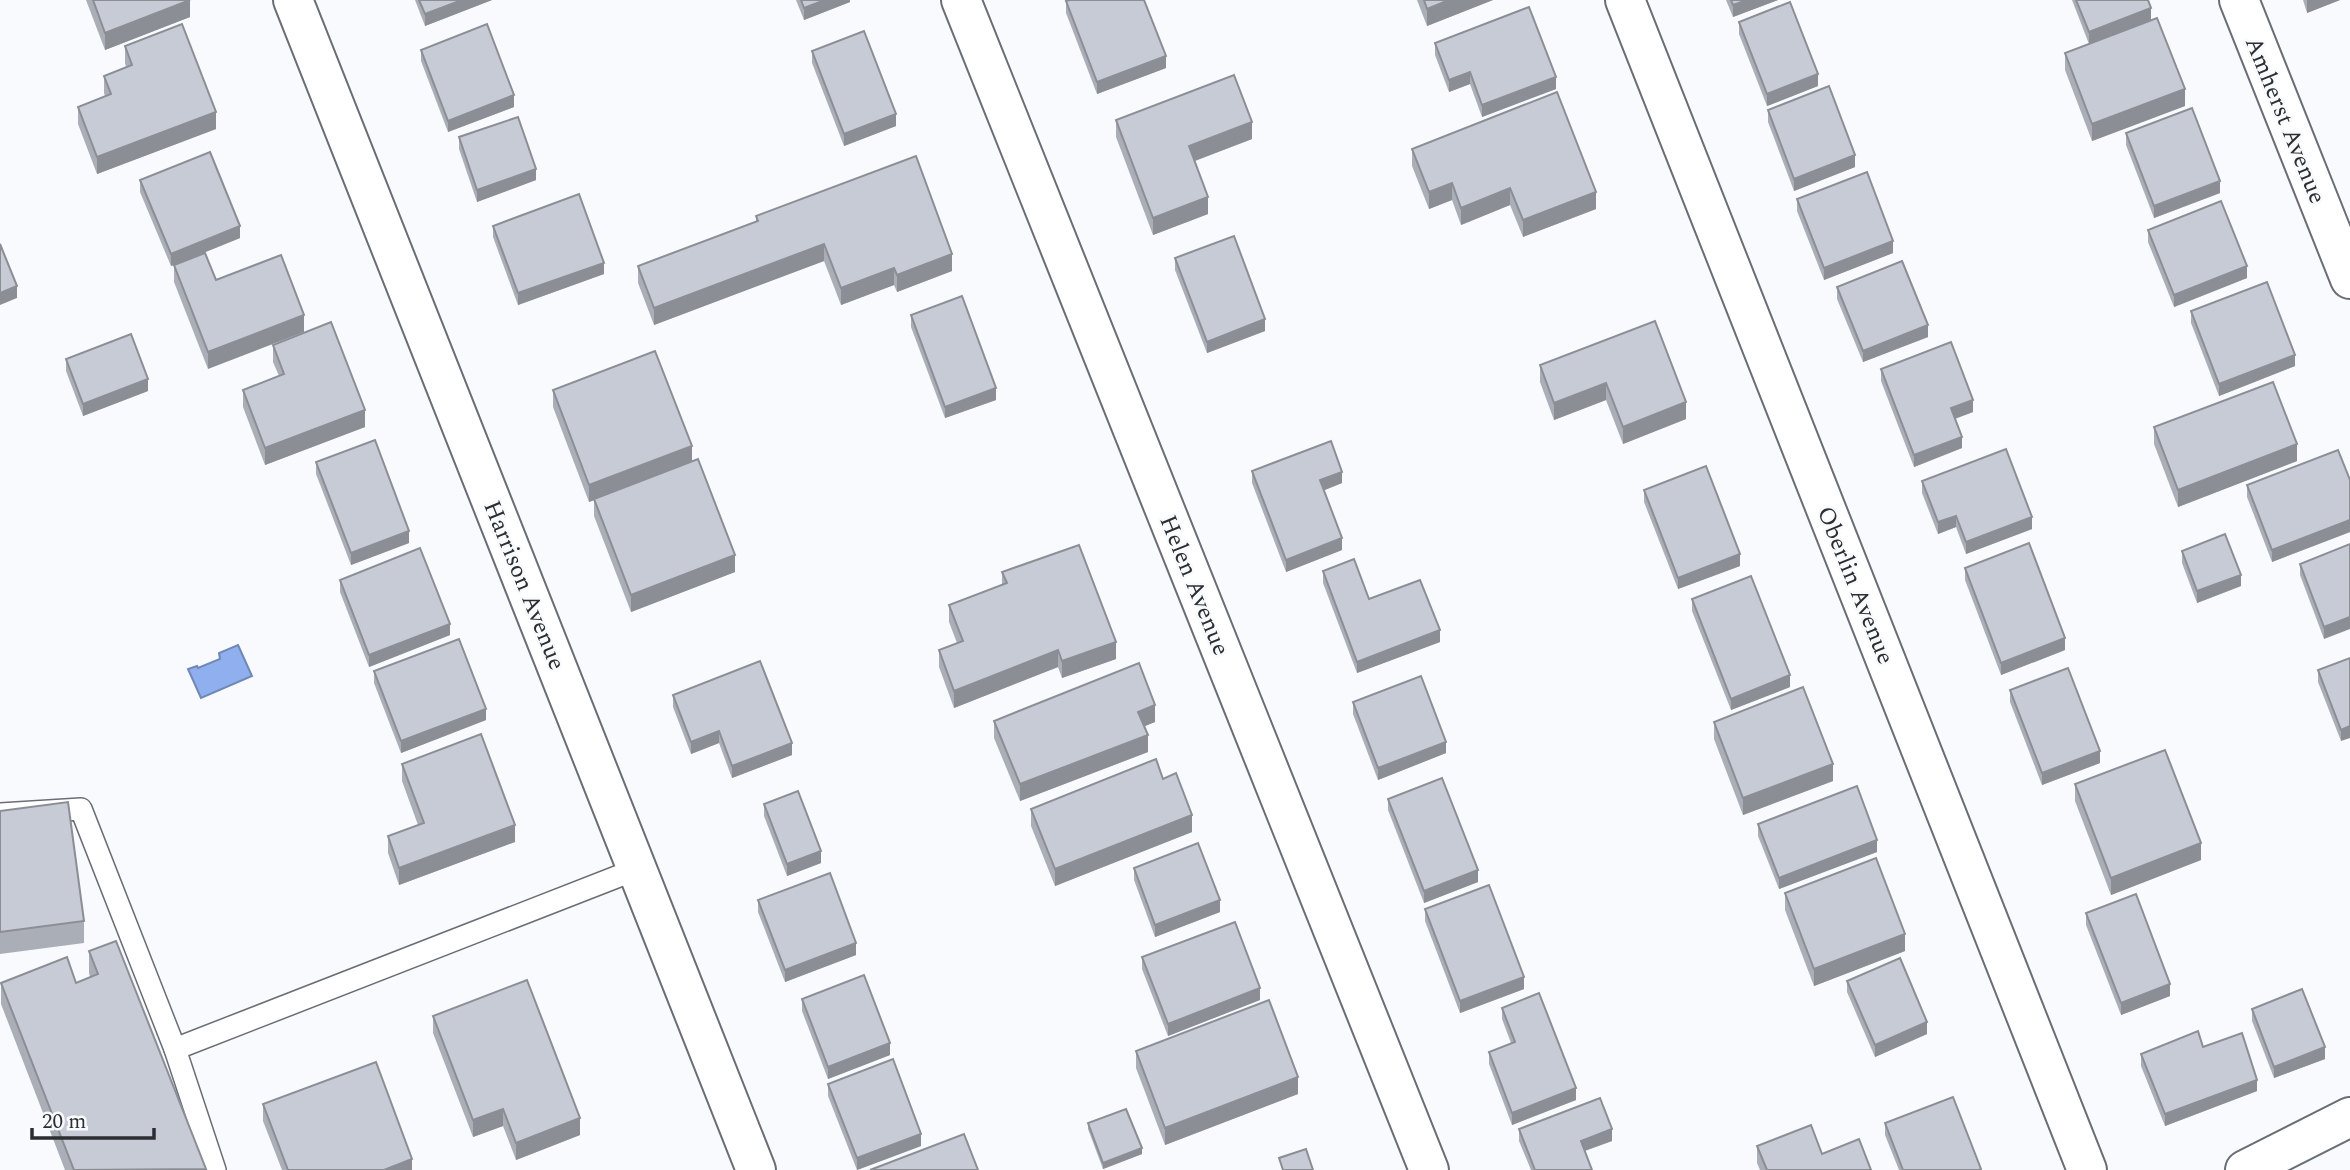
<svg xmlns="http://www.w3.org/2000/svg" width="2350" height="1170" font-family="Spectral,serif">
  <rect width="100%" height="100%" fill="#f8fafe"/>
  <polygon fill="#8fafee" stroke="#7188b5" stroke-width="2" points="238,645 252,676 201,698 188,669 197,666 198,668 220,659 219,653"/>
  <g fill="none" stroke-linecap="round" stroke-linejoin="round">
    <defs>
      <g id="lane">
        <polyline points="0,814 81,809 175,1049 215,1170"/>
        <polyline points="175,1049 637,869"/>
      </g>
      <g id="street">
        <polyline points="293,0 756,1170"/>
        <polyline points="961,0 1429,1170"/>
        <polyline points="1625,0 2087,1170"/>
        <polyline points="2239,0 2350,279"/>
        <polyline points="2245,1170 2350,1117"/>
      </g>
    </defs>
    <use href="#lane" stroke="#696e76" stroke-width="24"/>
    <use href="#street" stroke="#696e76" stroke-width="42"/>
    <use href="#lane" stroke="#fff" stroke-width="21"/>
    <use href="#street" stroke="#fff" stroke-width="38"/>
  </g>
  <g fill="#aaafb7">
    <polygon points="86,0 190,0 190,17 105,50"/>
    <polygon points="415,0 492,0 425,26"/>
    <polygon points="796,0 850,0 850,2 804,20"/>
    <polygon points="1417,0 1493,0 1427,26"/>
    <polygon points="1726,0 1778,0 1733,17"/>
    <polygon points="2072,0 2148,0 2089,44"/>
    <polygon points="2303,0 2340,0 2307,13"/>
    <polygon points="1066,1 1166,68 1097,94 1066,13"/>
    <polygon points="1739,22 1818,86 1767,106 1739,34"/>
    <polygon points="1435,43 1556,89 1482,117 1470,84 1449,92 1435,55"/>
    <polygon points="125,46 216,129 97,174 78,124 78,107 105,96 104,93 104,76 126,67 125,63"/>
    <polygon points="421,50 514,107 448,132 421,61"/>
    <polygon points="812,51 896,126 844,146 812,63"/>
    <polygon points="2065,53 2185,106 2092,141 2065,70"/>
    <polygon points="1768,110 1855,167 1794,191 1768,122"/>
    <polygon points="1116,120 1252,139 1195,161 1208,214 1153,235 1116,137"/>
    <polygon points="2126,133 2220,193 2154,218 2126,145"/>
    <polygon points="459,137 536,180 477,202 459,149"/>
    <polygon points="1412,149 1596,209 1523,237 1510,205 1461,225 1452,200 1429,209 1412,166"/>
    <polygon points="140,180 240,238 171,266 140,192"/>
    <polygon points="1797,199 1893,253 1824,280 1797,211"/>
    <polygon points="756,216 952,271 897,292 894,285 841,305 824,261 654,325 638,283 638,266 756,221"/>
    <polygon points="493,226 604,274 518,305 493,237"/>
    <polygon points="2148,230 2247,278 2174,307 2148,242"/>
    <polygon points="1175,258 1265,331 1207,353 1175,270"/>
    <polygon points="174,265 216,280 208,369 174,282"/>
    <polygon points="1837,287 1928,337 1863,362 1837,299"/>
    <polygon points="2191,311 2295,366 2219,396 2191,323"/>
    <polygon points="911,315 996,400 945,418 911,327"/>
    <polygon points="273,345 365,427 265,465 243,407 243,390 279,376 273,362"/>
    <polygon points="66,359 148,391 83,416 66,371"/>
    <polygon points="1540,365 1686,402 1686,419 1623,444 1606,400 1554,420 1540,382"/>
    <polygon points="1881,369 1973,412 1955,419 1962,448 1914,467 1881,381"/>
    <polygon points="553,390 692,461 735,572 631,612 594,516 594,500 589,502 553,407"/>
    <polygon points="2154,427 2297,461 2178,507 2154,444"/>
    <polygon points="316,462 409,543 351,565 316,474"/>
    <polygon points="1252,471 1342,483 1324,490 1342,550 1286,572 1252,483"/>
    <polygon points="2350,480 2350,532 2272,562 2247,497 2247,485"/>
    <polygon points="1922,481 2032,529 1966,554 1956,527 1938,534 1922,493"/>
    <polygon points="1644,490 1740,566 1678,589 1644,502"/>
    <polygon points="2350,544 2324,639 2300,575 2300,564"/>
    <polygon points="2182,551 2241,586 2197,603 2182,563"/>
    <polygon points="1965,568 2065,650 2001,675 1965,580"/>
    <polygon points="1323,571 1369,599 1440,642 1357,673 1323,583"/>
    <polygon points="1002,572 1116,659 1062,678 1058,667 954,708 939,667 939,650 957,643 949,622 949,605 1002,585"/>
    <polygon points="340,580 450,635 369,667 340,592"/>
    <polygon points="1692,599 1790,687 1731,710 1692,611"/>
    <polygon points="2350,658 2341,741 2318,682 2318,670"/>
    <polygon points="374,671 486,720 401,753 374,683"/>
    <polygon points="2010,690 2100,763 2042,785 2010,702"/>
    <polygon points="673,695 792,755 732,778 719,743 691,754 673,707"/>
    <polygon points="1353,702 1446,753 1378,780 1353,714"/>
    <polygon points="994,721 1155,722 1144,726 1148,752 1020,801 994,738"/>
    <polygon points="1714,722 1833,781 1743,815 1714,739"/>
    <polygon points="402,764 515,842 399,885 388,853 388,836 418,825 402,781"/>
    <polygon points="2075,784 2201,860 2111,895 2075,801"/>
    <polygon points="1388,799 1478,882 1424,903 1388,810"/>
    <polygon points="764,804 821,863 787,876 764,816"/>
    <polygon points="1031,809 1192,832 1055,886 1031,826"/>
    <polygon points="0,811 84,921 84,943 0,954"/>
    <polygon points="1758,824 1877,852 1779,889 1758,836"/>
    <polygon points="1134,868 1220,912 1155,937 1134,880"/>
    <polygon points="1785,893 1905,951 1814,986 1785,910"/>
    <polygon points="758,900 856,955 785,982 758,912"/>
    <polygon points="1425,909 1524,989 1460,1013 1425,921"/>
    <polygon points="2086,913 2170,996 2121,1015 2086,925"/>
    <polygon points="89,951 206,1170 65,1170 1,1004 1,983 76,983 90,977 89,973"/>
    <polygon points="1142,957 1260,1000 1168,1036 1142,969"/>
    <polygon points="1847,981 1927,1034 1875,1057 1847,992"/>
    <polygon points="802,999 890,1055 828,1079 802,1011"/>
    <polygon points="1502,1008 1576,1100 1512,1125 1489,1064 1489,1052 1511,1043 1502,1019"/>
    <polygon points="2252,1009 2325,1059 2274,1078 2252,1021"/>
    <polygon points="433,1016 580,1135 516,1160 503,1126 473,1137 433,1033"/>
    <polygon points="2203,1047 2257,1091 2165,1126 2141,1066 2141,1054"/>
    <polygon points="1136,1051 1298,1094 1165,1145 1136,1068"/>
    <polygon points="828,1084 921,1146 857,1170 828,1096"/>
    <polygon points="263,1104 412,1170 282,1170 263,1121"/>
    <polygon points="1088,1123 1142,1154 1103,1169 1088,1129"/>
    <polygon points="1885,1123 1981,1170 1899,1170 1885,1135"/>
    <polygon points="1519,1129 1612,1141 1585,1151 1592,1170 1531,1170 1519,1141"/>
    <polygon points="1757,1146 1822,1154 1871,1170 1760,1170 1757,1163"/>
  </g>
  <g fill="#8b8e95">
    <polygon points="190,0 190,17 105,50 105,33"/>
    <polygon points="462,0 492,0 425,26 425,14"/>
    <polygon points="825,0 850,0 850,2 804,20 804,8"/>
    <polygon points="1449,0 1493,0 1427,26 1427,9"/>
    <polygon points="1747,0 1778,0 1733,17 1733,5"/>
    <polygon points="2307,0 2340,0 2307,13"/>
    <polygon points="2151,8 2151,20 2089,44 2089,32"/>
    <polygon points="1166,56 1166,68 1097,94 1097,82"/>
    <polygon points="1470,72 1470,84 1449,92 1449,80"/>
    <polygon points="1818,74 1818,86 1767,106 1767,94"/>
    <polygon points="1556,77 1556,89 1482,117 1482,105"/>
    <polygon points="2185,89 2185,106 2092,141 2092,124"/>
    <polygon points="514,95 514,107 448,132 448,121"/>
    <polygon points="216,112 216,129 97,174 97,157"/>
    <polygon points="896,114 896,126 844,146 844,134"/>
    <polygon points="1252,122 1252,139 1189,163 1189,146"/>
    <polygon points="1855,155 1855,167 1794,191 1794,179"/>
    <polygon points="536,169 536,180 477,202 477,190"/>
    <polygon points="2220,181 2220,193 2154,218 2154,206"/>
    <polygon points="1452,183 1452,200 1429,209 1429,192"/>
    <polygon points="1510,188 1510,205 1461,225 1461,208"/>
    <polygon points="1596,192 1596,209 1523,237 1523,220"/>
    <polygon points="1208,197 1208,214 1153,235 1153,218"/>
    <polygon points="240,226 240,238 171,266 171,254"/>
    <polygon points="1893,241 1893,253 1824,280 1824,268"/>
    <polygon points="824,244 824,261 654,325 654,308"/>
    <polygon points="952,254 952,271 897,292 897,275"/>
    <polygon points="604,263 604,274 518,305 518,293"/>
    <polygon points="2247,266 2247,278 2174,307 2174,295"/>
    <polygon points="894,268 894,285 841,305 841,288"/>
    <polygon points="17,286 17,298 0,305 0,293"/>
    <polygon points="304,315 304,332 208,369 208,352"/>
    <polygon points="1265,319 1265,331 1207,353 1207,342"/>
    <polygon points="1928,325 1928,337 1863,362 1863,351"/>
    <polygon points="2295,355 2295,366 2219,396 2219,384"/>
    <polygon points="148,379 148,391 83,416 83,404"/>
    <polygon points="1606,383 1606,400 1554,420 1554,403"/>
    <polygon points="996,388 996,400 945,418 945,407"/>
    <polygon points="1973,400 1973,412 1951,420 1951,408"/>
    <polygon points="1686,402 1686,419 1623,444 1623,427"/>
    <polygon points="365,410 365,427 265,465 265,448"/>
    <polygon points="1962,437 1962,448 1914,467 1914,455"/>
    <polygon points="2297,444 2297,461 2178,507 2178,490"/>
    <polygon points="692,446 692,463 589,502 589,485"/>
    <polygon points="1342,472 1342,483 1320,492 1320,480"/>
    <polygon points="1956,516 1956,527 1938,534 1938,522"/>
    <polygon points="2032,517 2032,529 1966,554 1966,542"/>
    <polygon points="2350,520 2350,532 2272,562 2272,550"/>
    <polygon points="409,531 409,543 351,565 351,553"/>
    <polygon points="1342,538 1342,550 1286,572 1286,560"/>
    <polygon points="1740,554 1740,566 1678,589 1678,578"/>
    <polygon points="735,555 735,572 631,612 631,595"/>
    <polygon points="2241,575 2241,586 2197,603 2197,591"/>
    <polygon points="2350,617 2350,629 2324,639 2324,627"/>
    <polygon points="450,624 450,635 369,667 369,655"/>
    <polygon points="1440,630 1440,642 1357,673 1357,662"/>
    <polygon points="2065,638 2065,650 2001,675 2001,663"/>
    <polygon points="1116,642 1116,659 1062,678 1062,661"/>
    <polygon points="1058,650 1058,667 954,708 954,691"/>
    <polygon points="1790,675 1790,687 1731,710 1731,699"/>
    <polygon points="1155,705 1155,722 1138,729 1138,712"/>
    <polygon points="486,709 486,720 401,753 401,741"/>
    <polygon points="2350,726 2350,738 2341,741 2341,730"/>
    <polygon points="719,731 719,743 691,754 691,742"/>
    <polygon points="1148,735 1148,752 1020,801 1020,784"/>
    <polygon points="1446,742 1446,753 1378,780 1378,768"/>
    <polygon points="792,743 792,755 732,778 732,766"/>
    <polygon points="2100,751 2100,763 2042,785 2042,773"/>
    <polygon points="1833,764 1833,781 1743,815 1743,798"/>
    <polygon points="1192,815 1192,832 1055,886 1055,869"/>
    <polygon points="515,825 515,842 399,885 399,868"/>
    <polygon points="1877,840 1877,852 1779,889 1779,878"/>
    <polygon points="2201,843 2201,860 2111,895 2111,878"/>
    <polygon points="821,851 821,863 787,876 787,864"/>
    <polygon points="1478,870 1478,882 1424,903 1424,891"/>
    <polygon points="1220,900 1220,912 1155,937 1155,925"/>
    <polygon points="1905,934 1905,951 1814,986 1814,969"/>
    <polygon points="856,943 856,955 785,982 785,970"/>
    <polygon points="1524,977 1524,989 1460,1013 1460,1001"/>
    <polygon points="2170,984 2170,996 2121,1015 2121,1003"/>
    <polygon points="1260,988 1260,1000 1168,1036 1168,1024"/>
    <polygon points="1927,1022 1927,1034 1875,1057 1875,1045"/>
    <polygon points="890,1043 890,1055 828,1079 828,1067"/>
    <polygon points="2325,1047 2325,1059 2274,1078 2274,1067"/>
    <polygon points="1298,1077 1298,1094 1165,1145 1165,1128"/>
    <polygon points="2257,1080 2257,1091 2165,1126 2165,1114"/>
    <polygon points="1576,1088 1576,1100 1512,1125 1512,1113"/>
    <polygon points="503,1109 503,1126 473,1137 473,1120"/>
    <polygon points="580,1118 580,1135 516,1160 516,1143"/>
    <polygon points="1612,1129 1612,1141 1581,1152 1581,1141"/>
    <polygon points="921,1134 921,1146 857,1170 857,1158"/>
    <polygon points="1142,1148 1142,1154 1103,1169 1103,1163"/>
    <polygon points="412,1159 412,1170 384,1170"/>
  </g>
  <g fill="#c6cbd5" stroke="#8b8e95" stroke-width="2">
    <polygon points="93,0 190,0 105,33"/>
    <polygon points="419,0 462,0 425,14"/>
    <polygon points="801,0 825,0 804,8"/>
    <polygon points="1070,0 1144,0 1166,56 1097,82 1066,1"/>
    <polygon points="1424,0 1449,0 1427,9"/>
    <polygon points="1731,0 1747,0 1733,5"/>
    <polygon points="2076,0 2148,0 2151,8 2089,32"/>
    <polygon points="1790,2 1818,74 1767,94 1739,22"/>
    <polygon points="1529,7 1556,77 1482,105 1470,72 1449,80 1435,43"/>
    <polygon points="2157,18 2185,89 2092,124 2065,53"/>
    <polygon points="182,24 216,112 97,157 78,107 111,94 104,76 132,65 125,46"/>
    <polygon points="487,24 514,95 448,121 421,50"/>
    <polygon points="864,31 896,114 844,134 812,51"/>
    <polygon points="1234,75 1252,122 1189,146 1208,197 1153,218 1116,120"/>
    <polygon points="1829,86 1855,155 1794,179 1768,110"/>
    <polygon points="1557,92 1596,192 1523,220 1510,188 1461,208 1452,183 1429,192 1412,149"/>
    <polygon points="2192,108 2220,181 2154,206 2126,133"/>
    <polygon points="518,117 536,169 477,190 459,137"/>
    <polygon points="210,152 240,226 171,254 140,180"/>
    <polygon points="916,156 952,254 897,275 894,268 841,288 824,244 654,308 638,266 758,221 756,216"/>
    <polygon points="1867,172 1893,241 1824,268 1797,199"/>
    <polygon points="579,194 604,263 518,293 493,226"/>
    <polygon points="2221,201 2247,266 2174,295 2148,230"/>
    <polygon points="1234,236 1265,319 1207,342 1175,258"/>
    <polygon points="0,244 17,286 0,293"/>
    <polygon points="205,253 216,280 281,255 304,315 208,352 174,265"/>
    <polygon points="1902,261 1928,325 1863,351 1837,287"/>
    <polygon points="2267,282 2295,355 2219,384 2191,311"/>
    <polygon points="962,296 996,388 945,407 911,315"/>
    <polygon points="1655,321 1686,402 1623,427 1606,383 1554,403 1540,365"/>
    <polygon points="331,322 365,410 265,448 243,390 284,374 273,345"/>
    <polygon points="131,334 148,379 83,404 66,359"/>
    <polygon points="1951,342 1973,400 1951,408 1962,437 1914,455 1881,369"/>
    <polygon points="655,351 692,446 589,485 553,390"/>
    <polygon points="2273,382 2297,444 2178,490 2154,427"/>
    <polygon points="375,440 409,531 351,553 316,462"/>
    <polygon points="1331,441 1342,472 1320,480 1342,538 1286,560 1252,471"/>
    <polygon points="2006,449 2032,517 1966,542 1956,516 1938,522 1922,481"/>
    <polygon points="2338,450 2350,480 2350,520 2272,550 2247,485"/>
    <polygon points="698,459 735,555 631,595 594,499"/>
    <polygon points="1706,466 1740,554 1678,578 1644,490"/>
    <polygon points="2225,534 2241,575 2197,591 2182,551"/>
    <polygon points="2029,543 2065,638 2001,663 1965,568"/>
    <polygon points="2350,544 2350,617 2324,627 2300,564"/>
    <polygon points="1079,545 1116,642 1062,661 1058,650 954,691 939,650 963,641 949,605 1007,583 1002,572"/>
    <polygon points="420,548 450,624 369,655 340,580"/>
    <polygon points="1354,559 1369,599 1420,580 1440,630 1357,662 1323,571"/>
    <polygon points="1751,576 1790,675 1731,699 1692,599"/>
    <polygon points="459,639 486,709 401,741 374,671"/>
    <polygon points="2350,658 2350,726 2341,730 2318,670"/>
    <polygon points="760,661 792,743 732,766 719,731 691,742 673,695"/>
    <polygon points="1139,663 1155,705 1138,712 1148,735 1020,784 994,721"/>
    <polygon points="2068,668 2100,751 2042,773 2010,690"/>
    <polygon points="1421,676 1446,742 1378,768 1353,702"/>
    <polygon points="1803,687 1833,764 1743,798 1714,722"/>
    <polygon points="481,734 515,825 399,868 388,836 424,823 402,764"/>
    <polygon points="2165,750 2201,843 2111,878 2075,784"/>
    <polygon points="1156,759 1163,779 1176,773 1192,815 1055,869 1031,809"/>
    <polygon points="1442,778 1478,870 1424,891 1388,799"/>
    <polygon points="1857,786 1877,840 1779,878 1758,824"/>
    <polygon points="798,791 821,851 787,864 764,804"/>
    <polygon points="68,802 84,921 0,932 0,811"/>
    <polygon points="1198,843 1220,900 1155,925 1134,868"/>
    <polygon points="1876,858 1905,934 1814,969 1785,893"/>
    <polygon points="830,873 856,943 785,970 758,900"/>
    <polygon points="1489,885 1524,977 1460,1001 1425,909"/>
    <polygon points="2136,894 2170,984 2121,1003 2086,913"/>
    <polygon points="1235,922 1260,988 1168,1024 1142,957"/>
    <polygon points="116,941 206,1169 74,1170 1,983 67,957 76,983 98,974 89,951"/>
    <polygon points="1900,958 1927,1022 1875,1045 1847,981"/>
    <polygon points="864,975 890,1043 828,1067 802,999"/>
    <polygon points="527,980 580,1118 516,1143 503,1109 473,1120 433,1016"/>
    <polygon points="2302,989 2325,1047 2274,1067 2252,1009"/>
    <polygon points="1539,993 1576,1088 1512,1113 1489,1052 1515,1042 1502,1008"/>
    <polygon points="1269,1000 1298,1077 1165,1128 1136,1051"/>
    <polygon points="2198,1031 2203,1047 2242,1033 2257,1080 2165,1114 2141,1054"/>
    <polygon points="893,1059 921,1134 857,1158 828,1084"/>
    <polygon points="376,1062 412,1159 384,1170 288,1170 263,1104"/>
    <polygon points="1953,1097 1981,1169 1979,1170 1903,1170 1885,1123"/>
    <polygon points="1600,1098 1612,1129 1581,1141 1592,1170 1535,1170 1519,1129"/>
    <polygon points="1126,1109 1142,1148 1103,1163 1088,1123"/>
    <polygon points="1811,1125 1822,1154 1859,1139 1871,1170 1767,1170 1757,1146"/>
    <polygon points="964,1134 978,1170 870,1170"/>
    <polygon points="1306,1149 1313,1170 1283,1170 1279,1158"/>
  </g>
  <g text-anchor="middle" stroke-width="5" stroke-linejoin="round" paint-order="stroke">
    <g font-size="24" fill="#2c2e31" stroke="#f8fafe">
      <text transform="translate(2286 120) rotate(68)" y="8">Amherst Avenue</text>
      <text transform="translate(525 585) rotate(68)" y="8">Harrison Avenue</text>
      <text transform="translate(1195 585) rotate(68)" y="8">Helen Avenue</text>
      <text transform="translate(1856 585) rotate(68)" y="8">Oberlin Avenue</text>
    </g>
  </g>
  <path d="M32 1128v10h122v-10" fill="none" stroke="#2c2e31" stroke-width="3.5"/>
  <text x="42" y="1128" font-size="21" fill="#2c2e31" stroke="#f8fafe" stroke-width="5" paint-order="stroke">20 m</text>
</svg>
